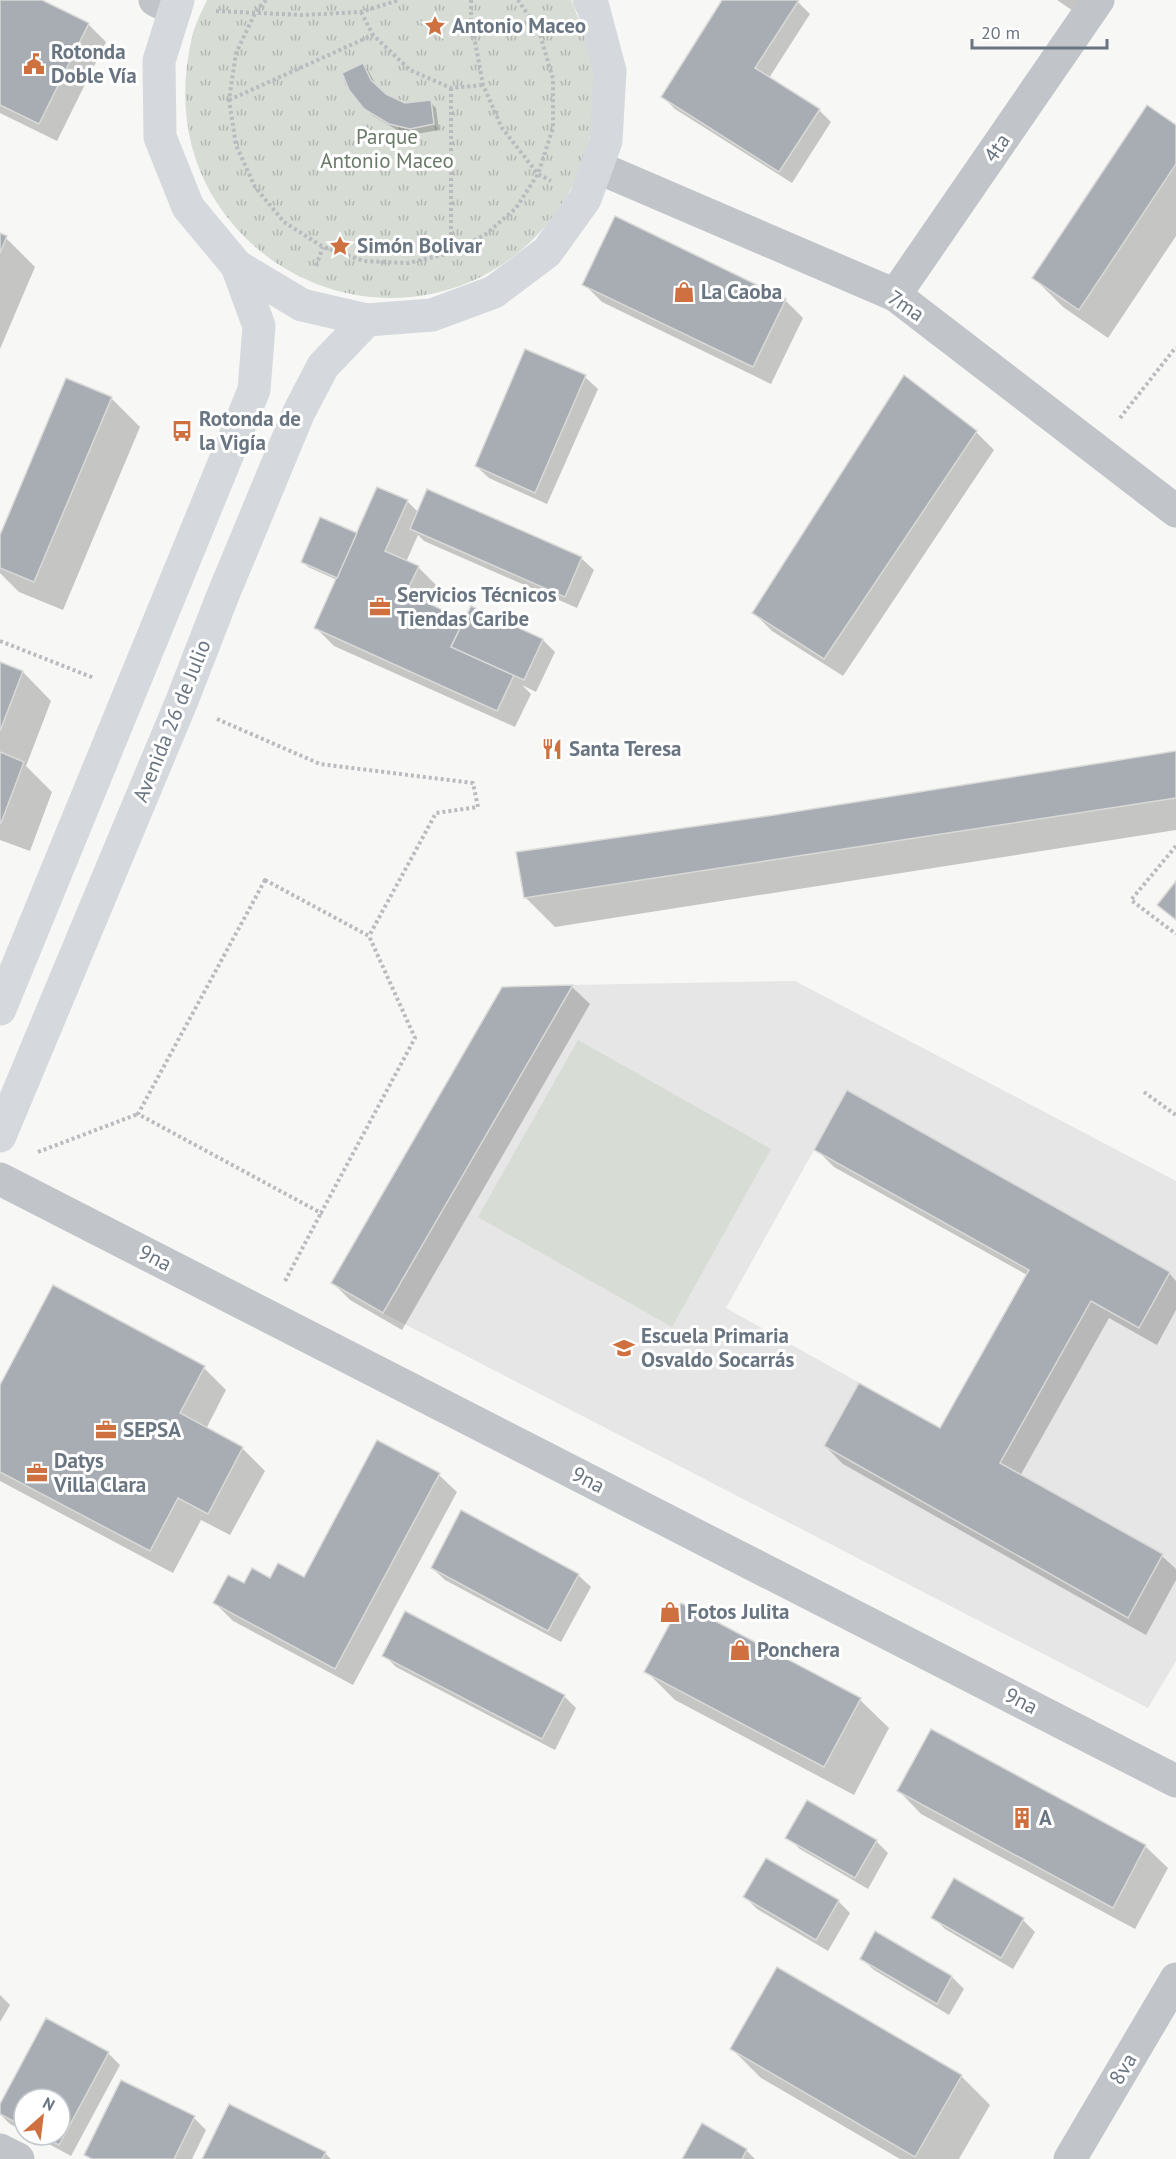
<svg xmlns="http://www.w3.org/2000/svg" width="1176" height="2159" font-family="'PT Sans',sans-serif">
  <defs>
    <pattern id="park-tufts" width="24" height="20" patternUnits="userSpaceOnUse" patternTransform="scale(1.5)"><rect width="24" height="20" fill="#d7dcd5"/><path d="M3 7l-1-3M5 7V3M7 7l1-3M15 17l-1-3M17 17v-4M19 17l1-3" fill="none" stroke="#b2b7b2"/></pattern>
  </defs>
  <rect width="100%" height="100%" fill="#f7f7f5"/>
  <path fill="#e5e6e5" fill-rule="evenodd" d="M795,981L1176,1181V1661L1148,1708L383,1313L573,985ZM814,1150L1029,1270L940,1428L726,1308Z"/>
  <polygon fill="#d7dcd5" points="578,1040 771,1149 672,1327 478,1217"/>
  <path fill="url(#park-tufts)" d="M207,0H571C582,27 592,53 595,82C596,106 592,131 585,154C576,184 562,208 541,231C447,335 283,314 212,195C183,145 179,89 193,33C196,22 202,11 207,0Z"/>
  <g fill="#0003">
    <polygon points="0,0 39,0 88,24 106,42 57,141 0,113"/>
    <polygon points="725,0 796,0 810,14 769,78 819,110 831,122 792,183 675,109 663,97"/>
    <polygon points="1057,0 1089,0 1079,15"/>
    <polygon points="363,64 368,70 377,87 385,96 405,105 430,102 436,108 439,130 416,134 397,130 372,115 365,108"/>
    <polygon points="1176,127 1176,236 1108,338 1063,307 1034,278"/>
    <polygon points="0,235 6,238 35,267 0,349"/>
    <polygon points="584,284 785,300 803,318 771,384 602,302"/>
    <polygon points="526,351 585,377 598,389 547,504 489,478 476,466"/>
    <polygon points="904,377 976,432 994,450 843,676 772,631 754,613"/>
    <polygon points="111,398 140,427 63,610 19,592 0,573 0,539"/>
    <polygon points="407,501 419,513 581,558 594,570 577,608 424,541 418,535 406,562 418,567 436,585 427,604 465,622 472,608 543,640 555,652 536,692 522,685 531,694 515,727 334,646 316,628 337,580 308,567 302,561 358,535"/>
    <polygon points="0,664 23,672 51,701 26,766 52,792 30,851 0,840"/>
    <polygon points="1176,752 1176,830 555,927 526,898 768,817"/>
    <polygon points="572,987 590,1004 402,1330 350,1300 333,1283 503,989"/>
    <polygon points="816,1149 1169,1273 1176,1281 1176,1310 1157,1345 1109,1318 1020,1476 1162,1556 1176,1569 1176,1580 1146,1635 843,1464 825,1446 940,1430 1027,1275 834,1167"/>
    <polygon points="204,1368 226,1390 206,1429 242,1448 265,1471 230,1535 201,1520 173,1573 0,1481 0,1388"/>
    <polygon points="439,1475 457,1492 353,1685 233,1621 215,1603 244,1585 271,1580 305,1579"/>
    <polygon points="432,1568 578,1575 591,1587 561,1642 445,1580"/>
    <polygon points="384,1655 564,1696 576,1708 555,1750 396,1667"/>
    <polygon points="646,1671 860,1700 889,1728 854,1795 675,1700"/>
    <polygon points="899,1791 1145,1846 1168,1868 1135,1929 921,1814"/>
    <polygon points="787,1837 876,1841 888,1853 868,1889 800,1849"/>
    <polygon points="745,1897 838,1901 850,1913 828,1951 757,1909"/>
    <polygon points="933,1917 1023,1920 1035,1932 1013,1969 945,1929"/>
    <polygon points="861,1958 952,1977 964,1989 949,2015 874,1970"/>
    <polygon points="0,1995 10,2005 0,2022"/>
    <polygon points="732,2049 961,2076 990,2105 959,2159 900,2159 761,2078"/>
    <polygon points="108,2053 120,2065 71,2156 32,2135 60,2135 60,2099 24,2099 24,2131 10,2124 0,2114 0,2107"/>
    <polygon points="122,2082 194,2118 206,2130 192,2159 90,2159 86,2155"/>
    <polygon points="746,2150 755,2159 684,2159"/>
    <polygon points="325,2153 331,2159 203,2159"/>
  </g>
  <g fill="#a7adb3" stroke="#d9d9d8" stroke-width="1.5">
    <polygon points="0,0 42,0 89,23 39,124 0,105"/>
    <polygon points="722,0 799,0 755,68 820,109 779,172 661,97"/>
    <polygon points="363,63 371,80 386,94 405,103 431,100 434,124 410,129 389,124 364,109 349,90 342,73"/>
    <polygon points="1147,105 1176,125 1176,164 1079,310 1032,278"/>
    <polygon points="615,216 786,299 753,367 582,285"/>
    <polygon points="0,233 7,236 0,253"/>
    <polygon points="525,349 586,375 535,493 475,466"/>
    <polygon points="904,375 977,431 824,659 752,613"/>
    <polygon points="66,378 112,397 34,582 0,568 0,535"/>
    <polygon points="377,487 408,500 385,551 419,566 406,593 464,620 451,647 514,675 497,711 314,628"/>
    <polygon points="427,489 582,557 565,597 410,529"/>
    <polygon points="320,517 357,533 337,578 301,562"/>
    <polygon points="471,606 543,639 524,680 451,647"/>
    <polygon points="0,662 23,671 0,731"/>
    <polygon points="1176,751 1176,798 524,898 516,852 768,816"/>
    <polygon points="0,752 24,762 1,823 0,823"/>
    <polygon points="1176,881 1176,920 1157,905"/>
    <polygon points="573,985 383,1313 331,1283 502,987"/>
    <polygon points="847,1090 1170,1272 1139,1328 1091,1301 1000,1463 1163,1554 1128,1618 824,1446 859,1383 940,1428 1029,1270 814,1150"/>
    <polygon points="53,1285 205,1366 180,1413 243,1447 208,1514 178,1498 150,1551 0,1472 0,1385"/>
    <polygon points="377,1440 440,1473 335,1669 213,1603 228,1575 244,1583 252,1568 270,1578 278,1563 304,1577"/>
    <polygon points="461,1510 579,1574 548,1631 431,1568"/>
    <polygon points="681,1603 861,1698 824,1767 644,1672"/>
    <polygon points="405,1611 565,1695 542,1739 382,1656"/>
    <polygon points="931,1729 1146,1845 1113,1908 897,1791"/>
    <polygon points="807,1800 877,1840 855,1878 785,1838"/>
    <polygon points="766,1858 839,1900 816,1940 743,1897"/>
    <polygon points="954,1878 1024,1918 1001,1958 931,1918"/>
    <polygon points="875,1931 952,1976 937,2004 860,1959"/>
    <polygon points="777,1967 962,2075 915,2157 730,2049"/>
    <polygon points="46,2018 109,2052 59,2145 40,2135 60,2135 60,2099 24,2099 24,2127 0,2114 0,2104"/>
    <polygon points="121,2080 195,2116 174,2159 92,2159 84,2155"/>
    <polygon points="229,2104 326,2152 322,2159 202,2159"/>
    <polygon points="702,2123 747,2149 742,2159 682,2159"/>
  </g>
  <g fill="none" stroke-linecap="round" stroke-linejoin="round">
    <g stroke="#b9bbbe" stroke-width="4" stroke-dasharray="3 3" stroke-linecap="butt">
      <polyline points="266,0 256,11 236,53 229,100 236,145 255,187 284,222 323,247 364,261 408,263 451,253 486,234 516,208 538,174 553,128 553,79 539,31 518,0"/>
      <polyline points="471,0 471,20 483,85 502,128 538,174 551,181"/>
      <polyline points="216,11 302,15 361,12 399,0"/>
      <polyline points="361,12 373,35 410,70 451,88 483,85"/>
      <polyline points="229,100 373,35"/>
      <polyline points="451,253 451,88"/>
      <polyline points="316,266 323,247"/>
      <polyline points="1120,418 1176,347"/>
      <polyline points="0,641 94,678"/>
      <polyline points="217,719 320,764 473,783 478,807 436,813 369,936"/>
      <polyline points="1176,846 1131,900 1176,934"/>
      <polygon points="265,880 369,936 415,1038 321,1213 138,1114"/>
      <polyline points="1144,1092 1176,1115"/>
      <polyline points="38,1152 138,1114"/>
      <polyline points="285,1281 321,1213"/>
    </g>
    <g stroke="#c1c4c8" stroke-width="33">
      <polyline points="155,0 175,10"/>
      <polyline points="597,167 895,295 1176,511"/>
      <polyline points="895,295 1098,0"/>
      <polyline points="0,1179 1176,1781"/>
      <polyline points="0,2150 18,2159"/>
      <polyline points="1070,2159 1176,1979"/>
    </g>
    <g stroke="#d5d8dc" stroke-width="33">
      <polyline points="178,0 159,61 160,137 188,207 237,266 302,305 367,320 432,315 494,292 547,252 585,199 606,141 610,71 593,7 589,0"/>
      <polyline points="0,1009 254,390 259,326 237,266"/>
      <polyline points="0,1136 181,703 223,595 299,412 323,366 367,320"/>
    </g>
  </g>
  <defs>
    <symbol id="sight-bare" viewBox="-9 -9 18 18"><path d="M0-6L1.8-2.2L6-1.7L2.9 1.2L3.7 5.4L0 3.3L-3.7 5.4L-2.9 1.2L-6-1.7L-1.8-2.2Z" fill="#ce703f" stroke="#fff" stroke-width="2.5" paint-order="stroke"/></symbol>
    <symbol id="civic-bare" viewBox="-9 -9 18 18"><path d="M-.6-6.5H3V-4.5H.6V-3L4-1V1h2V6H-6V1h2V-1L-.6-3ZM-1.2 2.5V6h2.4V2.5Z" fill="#ce703f" stroke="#fff" stroke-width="2.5" paint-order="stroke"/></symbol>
    <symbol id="shop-bare" viewBox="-9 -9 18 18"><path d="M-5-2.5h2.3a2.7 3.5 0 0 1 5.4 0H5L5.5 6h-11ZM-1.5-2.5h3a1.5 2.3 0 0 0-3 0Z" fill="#ce703f" stroke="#fff" stroke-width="2.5" paint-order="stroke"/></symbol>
    <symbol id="bus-bare" viewBox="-9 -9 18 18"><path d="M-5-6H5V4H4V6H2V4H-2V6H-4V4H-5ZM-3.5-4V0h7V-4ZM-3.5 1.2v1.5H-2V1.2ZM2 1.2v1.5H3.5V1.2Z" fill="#ce703f" stroke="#fff" stroke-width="2.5" paint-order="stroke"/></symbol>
    <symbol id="office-bare" viewBox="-9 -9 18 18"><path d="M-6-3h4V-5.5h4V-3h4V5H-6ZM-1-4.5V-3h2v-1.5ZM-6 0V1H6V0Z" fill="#ce703f" stroke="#fff" stroke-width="2.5" paint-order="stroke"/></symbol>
    <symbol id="restaurant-bare" viewBox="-9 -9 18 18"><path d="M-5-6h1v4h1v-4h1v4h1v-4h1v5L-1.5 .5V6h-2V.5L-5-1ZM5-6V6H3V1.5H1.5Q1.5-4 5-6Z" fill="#ce703f" stroke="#fff" stroke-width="2.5" paint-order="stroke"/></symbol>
    <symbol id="school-bare" viewBox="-9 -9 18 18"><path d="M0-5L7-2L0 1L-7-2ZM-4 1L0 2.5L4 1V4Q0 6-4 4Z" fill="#ce703f" stroke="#fff" stroke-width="2.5" paint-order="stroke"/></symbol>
    <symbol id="building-bare" viewBox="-9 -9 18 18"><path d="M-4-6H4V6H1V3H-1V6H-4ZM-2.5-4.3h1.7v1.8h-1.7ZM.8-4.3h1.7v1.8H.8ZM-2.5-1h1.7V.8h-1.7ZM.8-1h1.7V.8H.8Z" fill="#ce703f" stroke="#fff" stroke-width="2.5" paint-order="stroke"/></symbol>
  </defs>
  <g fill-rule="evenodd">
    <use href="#sight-bare" x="420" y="11" width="30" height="30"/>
    <use href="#civic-bare" x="19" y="49" width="30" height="30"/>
    <use href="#sight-bare" x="325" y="231" width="30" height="30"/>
    <use href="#shop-bare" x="669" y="277" width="30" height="30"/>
    <use href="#bus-bare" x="167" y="416" width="30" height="30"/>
    <use href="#office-bare" x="365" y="592" width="30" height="30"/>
    <use href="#restaurant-bare" x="537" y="734" width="30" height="30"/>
    <use href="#school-bare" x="609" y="1333" width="30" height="30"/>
    <use href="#office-bare" x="91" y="1415" width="30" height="30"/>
    <use href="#office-bare" x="22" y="1458" width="30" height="30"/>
    <use href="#shop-bare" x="655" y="1597" width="30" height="30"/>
    <use href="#shop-bare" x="725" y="1635" width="30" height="30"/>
    <use href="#building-bare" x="1007" y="1803" width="30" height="30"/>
  </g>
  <g text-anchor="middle" stroke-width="6" stroke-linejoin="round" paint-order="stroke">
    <g font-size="21" font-weight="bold" fill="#6a7582" stroke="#fff" text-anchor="start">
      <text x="452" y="33">Antonio Maceo</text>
      <text x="51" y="59">Rotonda<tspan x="51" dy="24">Doble Vía</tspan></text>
      <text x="357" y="253">Simón Bolivar</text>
      <text x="701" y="299">La Caoba</text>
      <text x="199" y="426">Rotonda de<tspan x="199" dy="24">la Vigía</tspan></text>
      <text x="397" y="602">Servicios Técnicos<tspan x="397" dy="24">Tiendas Caribe</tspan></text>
      <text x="569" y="756">Santa Teresa</text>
      <text x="641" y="1343">Escuela Primaria<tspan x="641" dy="24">Osvaldo Socarrás</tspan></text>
      <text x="123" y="1437">SEPSA</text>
      <text x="54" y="1468">Datys<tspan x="54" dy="24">Villa Clara</tspan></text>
      <text x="687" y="1619">Fotos Julita</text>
      <text x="757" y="1657">Ponchera</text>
      <text x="1039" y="1825">A</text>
    </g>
    <g font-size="21" fill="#6a7a68" stroke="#fff">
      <text x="387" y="144">Parque<tspan x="387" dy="24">Antonio Maceo</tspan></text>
    </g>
    <g font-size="21" fill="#6a7582" stroke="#fff">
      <text transform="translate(997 148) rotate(-56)" y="7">4ta</text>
      <text transform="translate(906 306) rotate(34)" y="7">7ma</text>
      <text transform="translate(172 721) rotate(-68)" y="7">Avenida 26 de Julio</text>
      <text transform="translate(155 1258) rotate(27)" y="7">9na</text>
      <text transform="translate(588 1480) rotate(27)" y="7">9na</text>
      <text transform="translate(1021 1701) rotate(27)" y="7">9na</text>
      <text transform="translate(1123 2069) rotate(-59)" y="7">8va</text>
    </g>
  </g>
  <g transform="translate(42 2117) rotate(28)"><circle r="28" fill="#ffffff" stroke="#c3c8cd" stroke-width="1.5"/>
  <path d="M0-4.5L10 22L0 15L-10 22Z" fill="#ce703f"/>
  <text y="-9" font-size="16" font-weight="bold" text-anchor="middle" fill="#6a7582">N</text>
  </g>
  <path d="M972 39v9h135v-9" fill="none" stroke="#6a7582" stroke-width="3"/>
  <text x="981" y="39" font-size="18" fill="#6a7582" stroke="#ffffff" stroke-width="4.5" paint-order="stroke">20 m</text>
</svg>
